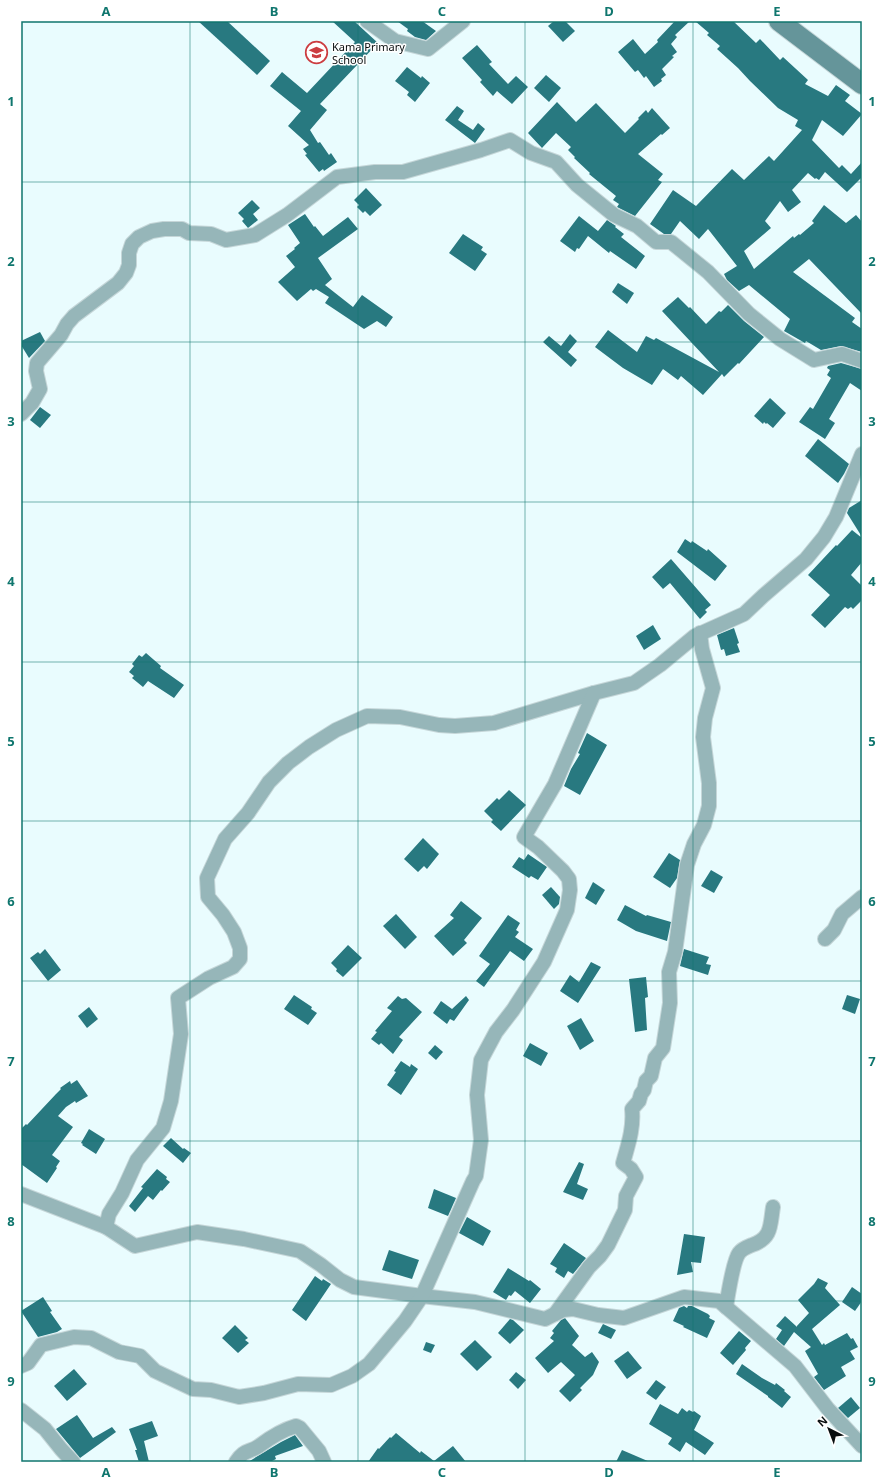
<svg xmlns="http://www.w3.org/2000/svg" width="883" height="1483" font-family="'Noto Sans',sans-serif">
  <rect width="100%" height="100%" fill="#e9fcfe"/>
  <g fill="#287980">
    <polygon points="198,21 227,21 270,61 257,75"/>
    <polygon points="332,21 354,21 378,43 320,104 327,110 310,130 318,143 320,142 329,155 331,153 337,162 324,171 323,169 319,172 305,155 307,154 303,149 309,145 288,126 301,111 270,86 282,72 307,93 355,42"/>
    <polygon points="397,21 422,21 436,31 426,40 415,37 407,31 408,29"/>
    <polygon points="554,21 565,21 575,31 563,42 548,26"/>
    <polygon points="675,21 690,21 675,35 677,37 671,44 677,52 672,56 674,57 662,69 666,75 661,79 662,81 654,87 646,76 644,78 638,70 635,72 618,52 633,39 645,54 658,42 657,40"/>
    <polygon points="695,21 733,21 756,43 760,39 780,60 783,57 808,80 805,84 828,96 836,85 850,95 845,101 862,114 843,136 822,120 812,140 839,168 842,165 851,174 862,162 862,177 847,192 825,172 819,180 816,178 815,179 808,173 792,190 801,202 788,212 780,201 765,221 771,228 744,251 754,269 793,236 794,238 799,234 800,235 814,223 812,221 824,205 846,223 856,215 862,222 862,314 809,259 793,272 855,318 852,322 862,329 862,352 841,346 821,350 806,341 805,343 784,331 790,319 749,285 739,291 727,280 724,274 737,266 708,229 699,239 680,221 671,234 664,234 650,224 673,190 696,206 732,169 744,180 769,156 774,161 802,130 795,126 798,120 778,108 750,81 738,68 717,49 720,46 707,35 709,33"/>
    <polygon points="477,45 492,62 489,64 508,84 516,76 528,87 512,104 497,91 493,96 480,82 482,80 462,58"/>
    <polygon points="407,67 421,78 422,76 430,83 415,102 407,95 409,92 395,81"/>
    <polygon points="546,75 561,88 549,102 534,88"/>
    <polygon points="557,102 576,122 596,103 625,133 639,119 638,118 646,110 648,113 652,108 670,128 662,135 661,134 638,154 663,174 658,180 662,182 635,216 617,207 619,204 613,200 616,196 589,174 590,173 574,158 575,157 568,150 571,147 556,133 542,148 528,133"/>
    <polygon points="457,106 464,111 458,120 473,130 478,123 485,129 475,143 445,120"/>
    <polygon points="366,188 382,205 370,216 365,211 363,213 357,207 359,205 354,200"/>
    <polygon points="252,200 260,208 253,214 258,220 248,228 242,221 244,219 238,213"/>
    <polygon points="305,214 314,227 315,226 323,236 348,217 358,229 318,258 332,279 325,285 353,307 362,295 393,317 386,327 377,321 364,329 325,303 329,297 316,289 313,291 311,289 297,301 278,282 295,267 286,256 295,249 294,248 300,243 288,225"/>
    <polygon points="579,216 598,231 607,220 616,226 615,227 624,234 621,237 645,256 636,269 610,251 609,253 588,236 579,249 577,248 575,252 560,241"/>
    <polygon points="463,234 483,247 481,250 487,254 475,271 449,253"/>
    <polygon points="618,283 634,293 627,304 612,292"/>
    <polygon points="678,297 689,308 690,307 706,324 719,311 721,312 728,305 744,321 764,337 739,364 738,363 724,377 722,374 703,395 681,376 678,380 663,369 652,385 623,368 595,347 608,330 637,352 646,336 654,340 656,338 719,372 662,311"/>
    <polygon points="40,332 45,341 29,358 21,345 21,341"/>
    <polygon points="570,334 577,341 568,352 577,360 571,367 543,342 549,336 561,346"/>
    <polygon points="841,363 862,369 862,391 850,383 829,419 835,423 825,439 799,422 810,407 813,409 831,378 827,375 830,370 827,368 828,366"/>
    <polygon points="770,398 786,413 773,428 767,423 766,424 764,422 763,424 754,416"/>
    <polygon points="40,407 51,415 40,428 30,420"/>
    <polygon points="818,439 849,464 844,474 838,483 805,456"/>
    <polygon points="862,500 862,537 847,513 849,508"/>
    <polygon points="852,530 862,538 862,562 851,575 862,586 862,600 853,609 851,607 848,609 845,607 825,628 811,615 830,595 808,575 836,545 837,546"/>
    <polygon points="685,539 691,543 692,541 707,551 708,549 727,566 715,581 677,552"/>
    <polygon points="671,559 711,605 705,610 707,612 700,619 670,583 663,589 652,577"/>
    <polygon points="653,625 661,639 644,650 636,636"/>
    <polygon points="734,628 739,643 737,644 740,652 726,656 724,649 721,650 717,635"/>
    <polygon points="146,653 161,666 160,668 184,685 174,698 148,681 143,687 132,678 134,676 129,672 134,666 132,664 139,655 142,657"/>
    <polygon points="587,733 607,745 580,795 564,786 571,769 580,754 578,753"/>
    <polygon points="509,790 526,805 501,831 491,822 493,820 484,811 497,798 499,800"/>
    <polygon points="423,838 439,854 427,869 424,866 418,872 404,859"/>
    <polygon points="669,853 680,860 677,878 670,888 653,877"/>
    <polygon points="528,854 547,867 538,880 531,876 529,878 512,867 519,857 524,860"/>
    <polygon points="711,870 723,877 714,893 701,886"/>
    <polygon points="593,882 605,890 596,905 585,898"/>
    <polygon points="551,887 560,897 559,904 554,909 542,895"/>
    <polygon points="461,901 482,918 464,940 467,943 453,956 434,936 454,918 450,915"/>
    <polygon points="625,905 646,916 647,915 671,922 667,941 636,931 617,920"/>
    <polygon points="396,914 417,937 405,949 383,926"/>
    <polygon points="508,915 520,923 516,930 519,932 515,937 533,949 524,961 510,951 484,987 476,981 490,964 479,956"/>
    <polygon points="348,945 362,958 343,977 336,971 337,969 331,963"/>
    <polygon points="45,949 61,970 48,981 30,958 38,952 40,954"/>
    <polygon points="684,949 709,957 706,964 711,965 708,975 680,966"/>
    <polygon points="591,962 601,967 578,1003 560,991 570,975 579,982"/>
    <polygon points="646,977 648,997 645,998 647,1030 635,1032 629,979"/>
    <polygon points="294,995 312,1007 311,1009 317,1013 308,1025 284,1009"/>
    <polygon points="847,995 860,999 855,1014 842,1009"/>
    <polygon points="398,996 402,999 406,998 422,1012 399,1037 403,1040 393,1054 381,1043 379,1045 371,1039 377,1032 375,1031 392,1011 387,1008"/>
    <polygon points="466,996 469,1000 454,1021 450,1019 447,1024 433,1013 441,1001 452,1009"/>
    <polygon points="89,1007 98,1019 87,1028 78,1016"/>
    <polygon points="581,1018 594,1041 580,1050 567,1026"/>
    <polygon points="530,1043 548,1053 541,1066 523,1056"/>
    <polygon points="435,1045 443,1052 436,1060 428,1053"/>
    <polygon points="401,1061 410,1067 411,1064 418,1069 401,1095 387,1085 396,1072 394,1071"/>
    <polygon points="77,1080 88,1096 76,1103 75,1101 66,1107 58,1116 73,1127 52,1155 60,1161 56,1167 57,1168 47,1183 21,1164 21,1129 26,1124 27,1125 56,1094 61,1089 60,1088 70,1081 71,1084"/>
    <polygon points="89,1129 105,1139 96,1154 82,1145 83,1144 81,1143"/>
    <polygon points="171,1138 183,1149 184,1148 191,1153 183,1163 163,1146"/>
    <polygon points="579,1162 584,1164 577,1184 588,1189 583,1200 563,1192"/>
    <polygon points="157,1169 167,1177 166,1179 170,1182 162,1191 161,1190 153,1200 148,1196 135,1212 129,1206 143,1188 141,1187"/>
    <polygon points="434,1189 456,1198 448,1216 428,1208"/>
    <polygon points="467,1217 491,1231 483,1246 459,1233"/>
    <polygon points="684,1234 705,1237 701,1263 691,1262 693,1272 677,1275"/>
    <polygon points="564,1243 586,1258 573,1274 568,1271 564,1278 555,1272 557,1268 550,1264"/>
    <polygon points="389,1250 419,1260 412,1279 382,1270"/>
    <polygon points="508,1268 529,1281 530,1280 541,1289 530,1303 515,1291 511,1296 509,1295 506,1300 493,1292"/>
    <polygon points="315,1276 322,1281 323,1279 331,1284 306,1321 292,1310"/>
    <polygon points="818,1278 828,1283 825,1288 840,1305 812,1329 822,1345 824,1343 825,1345 847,1333 851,1339 853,1338 858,1347 850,1351 855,1359 841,1367 846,1376 824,1390 814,1377 818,1374 805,1351 811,1347 794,1332 784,1346 776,1339 782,1330 776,1326 785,1316 796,1326 796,1327 809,1313 798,1300 814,1284"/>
    <polygon points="852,1287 862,1294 862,1301 855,1311 842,1302"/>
    <polygon points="43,1297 52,1311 50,1312 62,1329 57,1332 38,1337 21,1311"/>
    <polygon points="684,1306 687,1308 688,1306 692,1306 708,1314 710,1316 709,1318 715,1321 707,1338 683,1327 684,1326 673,1321 679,1308"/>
    <polygon points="565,1318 579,1336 572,1345 585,1357 592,1352 599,1362 593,1375 580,1388 582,1390 570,1402 559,1391 575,1375 561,1362 548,1373 535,1358 554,1341 550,1338 554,1333 552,1331 561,1320"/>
    <polygon points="510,1319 513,1320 524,1330 510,1344 498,1333"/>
    <polygon points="603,1324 616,1330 611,1339 598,1333"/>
    <polygon points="235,1325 248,1338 245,1340 249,1343 238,1353 222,1338"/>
    <polygon points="739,1331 751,1341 745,1348 746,1350 733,1365 720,1353"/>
    <polygon points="475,1340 492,1357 477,1371 460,1354"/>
    <polygon points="426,1342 435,1345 431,1353 423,1350"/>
    <polygon points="628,1351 642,1368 627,1379 614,1361"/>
    <polygon points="742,1364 762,1378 775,1385 776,1383 785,1390 784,1391 791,1397 782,1408 768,1397 768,1396 736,1374"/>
    <polygon points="74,1369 87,1384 67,1401 54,1386"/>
    <polygon points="516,1372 526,1380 518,1389 509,1380"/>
    <polygon points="656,1380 666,1387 656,1400 646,1393"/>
    <polygon points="851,1397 860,1408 848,1418 838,1408"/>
    <polygon points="660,1404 678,1414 682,1408 687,1412 689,1410 693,1412 694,1411 701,1416 694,1430 714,1443 705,1455 686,1442 680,1452 668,1444 672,1438 649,1424"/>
    <polygon points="77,1415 93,1438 112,1427 116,1432 80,1458 56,1429"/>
    <polygon points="152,1421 158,1436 144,1441 149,1462 139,1462 135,1450 137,1450 129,1429"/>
    <polygon points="396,1433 420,1453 421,1451 434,1461 453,1446 466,1462 368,1462 378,1448 379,1449 390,1437 391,1438"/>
    <polygon points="295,1435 303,1446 275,1456 276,1459 270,1462 248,1462 281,1442"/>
    <polygon points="622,1450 650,1462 616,1462"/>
  </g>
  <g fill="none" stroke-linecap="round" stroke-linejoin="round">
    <defs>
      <g id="street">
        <polyline points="367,21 395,41 428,49 463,21"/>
        <polyline points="21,414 32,403 40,389 36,371 37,363 61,335 67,324 74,316 118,283 126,273 129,265 129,253 132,244 139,237 152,231 164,229 182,229 189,233 211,234 226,240 255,235 287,215 337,177 375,172 403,172 481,150 510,140 531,153 556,162 577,185 614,215 637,226 656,242 671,242 708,272 749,314 780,339 814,360 842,354 862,361"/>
        <polyline points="825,939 834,930 842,914 862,897"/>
        <polyline points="21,1194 106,1227 135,1246 197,1232 244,1239 300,1251 321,1265 340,1280 354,1287 422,1296 475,1302 545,1319 563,1310 573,1309 598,1315 624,1318 684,1297 719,1301 795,1366 828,1409 862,1446"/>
        <polyline points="106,1227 109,1214 122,1193 137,1160 163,1128 171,1101 181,1034 178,998 209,978 233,967 240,959 240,948 234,932 223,915 208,897 207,878 225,839 248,813 269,782 288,763 309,747 336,730 367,716 400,717 439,725 455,726 494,723 594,693 634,683 660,665 695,636 744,614 763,596 806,559 824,537 836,517 862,454"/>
        <path d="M726,1307C728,1295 733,1261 739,1253C743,1248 747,1247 752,1245C772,1238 770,1226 773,1207"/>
        <path d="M555,1314L589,1267L600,1256L608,1245L625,1210L626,1196L636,1177L631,1169L623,1163C628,1145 634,1128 632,1109L639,1101L641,1094L644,1090L646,1081L651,1076L655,1058L663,1048L670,1003L669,972L675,952L687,865L694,844L704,825L709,806V783L703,737L705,718L713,688L702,649L700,633"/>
        <polyline points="21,1366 28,1363 41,1345 74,1337 91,1338 119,1352 140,1356 155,1371 193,1389 211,1390 239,1397 264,1393 298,1384 331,1385 352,1376 369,1364 405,1321 422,1296 473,1181 476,1176 481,1140 477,1095 481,1060 496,1032 513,1010 544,962 567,910 570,890 569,879 563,871 538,847 524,837 555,784 594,693"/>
        <polyline points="21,1410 45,1429 61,1449 73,1462"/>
        <path d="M236,1462C244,1449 249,1453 259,1446C271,1437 282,1430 296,1426L300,1428L319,1451L324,1462"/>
      </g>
      <polyline id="secondary" points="779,21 862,84"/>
    </defs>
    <use href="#street" stroke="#c5d6d8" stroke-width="16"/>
    <use href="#secondary" stroke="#c5d6d8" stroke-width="22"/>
    <use href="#street" stroke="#96b6b9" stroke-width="14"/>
    <use href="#secondary" stroke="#65959a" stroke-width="20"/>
  </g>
  <path fill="none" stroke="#0f766e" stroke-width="1" stroke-opacity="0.55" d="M190,21V1462M358,21V1462M525,21V1462M693,21V1462M21,182H862M21,342H862M21,502H862M21,662H862M21,821H862M21,981H862M21,1141H862M21,1301H862"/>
  <defs>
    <symbol id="school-ring" viewBox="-11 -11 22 22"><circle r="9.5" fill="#fff" stroke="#cc3d41" stroke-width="1.5"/><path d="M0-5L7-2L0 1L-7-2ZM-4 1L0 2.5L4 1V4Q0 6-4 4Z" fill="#cc3d41"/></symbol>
  </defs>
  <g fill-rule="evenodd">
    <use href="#school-ring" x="304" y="40" width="25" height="25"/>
  </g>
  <g text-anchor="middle" stroke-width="3" stroke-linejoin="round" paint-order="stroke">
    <g font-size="11" fill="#070d0e" stroke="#fff" text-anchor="start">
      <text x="332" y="51">Kama Primary<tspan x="332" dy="13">School</tspan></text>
    </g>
  </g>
  <rect width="883" height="1483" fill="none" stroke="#ffffff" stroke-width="44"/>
  <g transform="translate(829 1429) rotate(318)" stroke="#ffffff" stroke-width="3" paint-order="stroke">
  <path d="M0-3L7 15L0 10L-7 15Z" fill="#070d0e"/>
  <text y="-6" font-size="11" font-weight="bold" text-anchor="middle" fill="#070d0e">N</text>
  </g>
  <rect x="22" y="22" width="839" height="1439" fill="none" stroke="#0f766e" stroke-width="1.5"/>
  <g font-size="13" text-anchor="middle" font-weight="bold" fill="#0f766e">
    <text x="106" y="16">A</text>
    <text x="274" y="16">B</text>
    <text x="442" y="16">C</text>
    <text x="609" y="16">D</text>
    <text x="777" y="16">E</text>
    <text x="11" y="106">1</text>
    <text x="872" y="106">1</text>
    <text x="11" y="266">2</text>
    <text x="872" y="266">2</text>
    <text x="11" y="426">3</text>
    <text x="872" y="426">3</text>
    <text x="11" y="586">4</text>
    <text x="872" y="586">4</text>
    <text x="11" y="746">5</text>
    <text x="872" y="746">5</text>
    <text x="11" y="906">6</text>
    <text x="872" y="906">6</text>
    <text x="11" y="1066">7</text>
    <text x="872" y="1066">7</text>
    <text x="11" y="1226">8</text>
    <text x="872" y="1226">8</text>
    <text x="11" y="1386">9</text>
    <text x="872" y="1386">9</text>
    <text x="106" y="1477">A</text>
    <text x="274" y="1477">B</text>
    <text x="442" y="1477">C</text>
    <text x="609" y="1477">D</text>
    <text x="777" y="1477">E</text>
  </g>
</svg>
